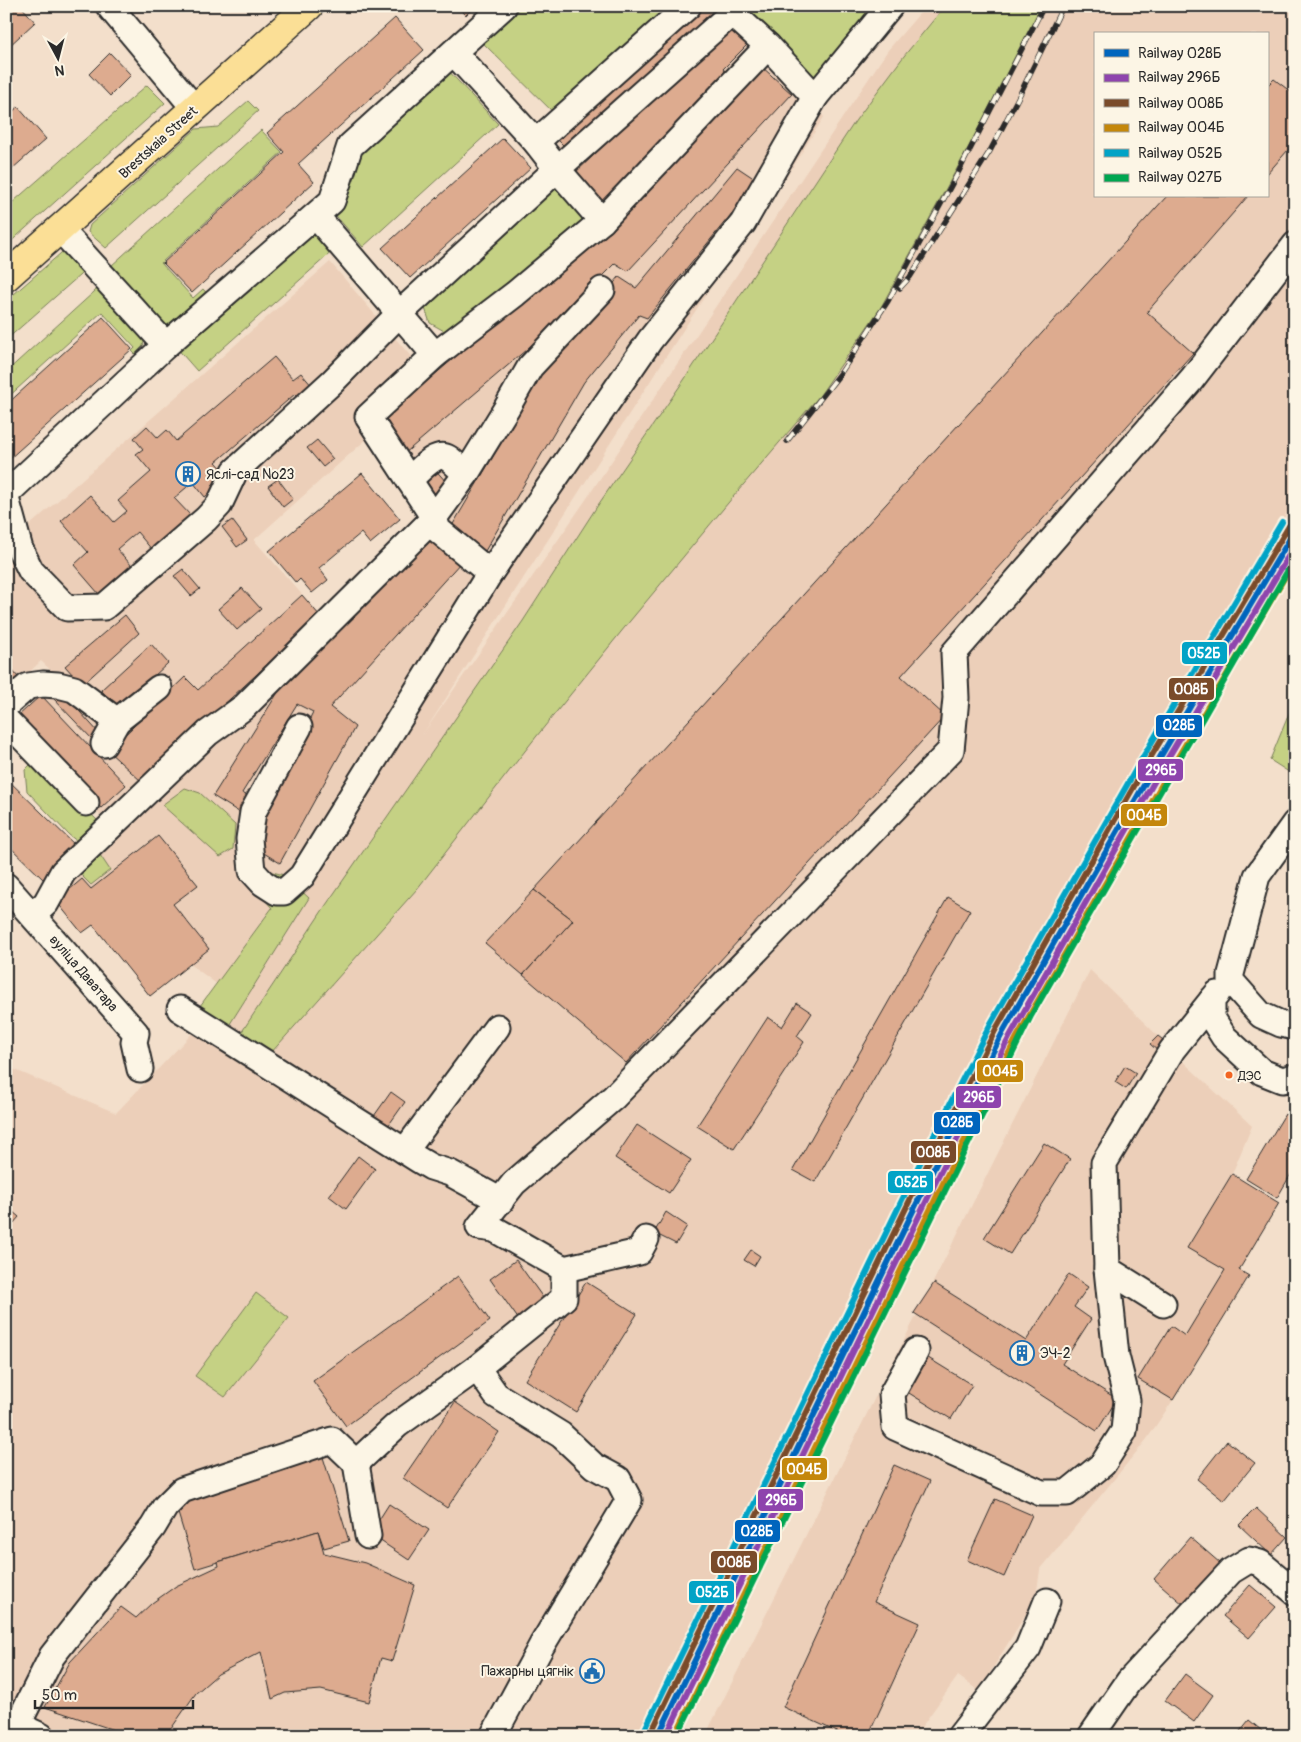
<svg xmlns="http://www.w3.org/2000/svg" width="1301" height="1742" font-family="Pangolin,sans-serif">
  <rect width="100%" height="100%" fill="#f3dfcb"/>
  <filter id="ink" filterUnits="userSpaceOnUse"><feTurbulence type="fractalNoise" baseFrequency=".02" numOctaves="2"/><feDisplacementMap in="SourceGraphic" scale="10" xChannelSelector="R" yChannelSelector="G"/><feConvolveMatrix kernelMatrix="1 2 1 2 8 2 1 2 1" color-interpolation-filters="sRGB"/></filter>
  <g filter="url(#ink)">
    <g fill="#eccfb9" fill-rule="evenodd">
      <path d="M694,6H727L824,117L775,195L716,279L423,734L583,504L888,50L926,6H1295V499L1049,921L827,1348L693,1627L695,1638L647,1736H6V1066L116,1113L230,994L190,964L150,996L93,925L82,933L56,901L112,830L17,717L41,695L59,671L55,674L41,661L21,680L6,665V546L330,262L413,359L385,388L581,241L556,137ZM1095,34H1267V196H1095ZM370,436L424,512L320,615L254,540Z"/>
      <polygon points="1090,970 1158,1036 1178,1057 1252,1126 1232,1174 1279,1203 1239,1269 1249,1276 1173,1400 1147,1439 1040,1570 1036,1597 979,1691 958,1676 915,1736 705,1736"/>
    </g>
    <g fill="#c5d184" stroke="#787e58">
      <polygon points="518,6 689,6 564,123 480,40"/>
      <polygon points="731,6 886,6 808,96"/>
      <polygon points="945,6 1041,6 966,152 881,307 820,395 738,491 625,627 532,742 417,889 270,1054 241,1033 326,905 523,621 596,508 684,380 856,120 904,56"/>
      <polygon points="445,67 498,124 363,247 331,210 356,151"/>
      <polygon points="147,85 165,103 6,246 6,208"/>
      <polygon points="248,101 258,111 106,248 88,232 90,225 196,129 218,127"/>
      <polygon points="261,130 282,152 161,263 193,298 203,289 212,299 173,334 111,266"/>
      <polygon points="557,183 593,223 446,332 430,323 424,305"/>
      <polygon points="312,224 335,249 197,371 175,346"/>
      <polygon points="69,246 88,268 6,340 6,301"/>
      <polygon points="105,282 146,334 143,346 135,354 132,351 135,348 102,312 6,399 6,372"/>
      <polygon points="1295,699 1295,776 1270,760"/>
      <polygon points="35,760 98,821 82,845 69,835 27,791 25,770"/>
      <polygon points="185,788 200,793 235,825 233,849 220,857 162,805"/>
      <polygon points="98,852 110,870 91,885 80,874"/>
      <polygon points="261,869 284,875 309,898 228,1027 197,1010 272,908 265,900"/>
      <polygon points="256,1293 289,1318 225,1397 195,1376"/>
    </g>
    <g fill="#ddab8f" stroke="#2b2b2b">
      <polygon points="6,6 21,6 35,22 7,48"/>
      <polygon points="457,6 475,6 466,15"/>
      <polygon points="690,6 706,6 712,12 568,150 554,136"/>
      <polygon points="395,18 424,50 298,164 314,182 192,293 163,263 284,152 267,133"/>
      <polygon points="729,26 748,44 723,69 731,76 602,203 574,174"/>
      <polygon points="110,53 131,75 110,96 89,74"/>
      <polygon points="761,66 792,94 628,271 615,263 540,338 404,454 376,425 594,238"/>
      <polygon points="1274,79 1295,95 1295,142 1267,174 1267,86"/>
      <polygon points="18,107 46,139 12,169 6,162 6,117"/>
      <polygon points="503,138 531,168 410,278 382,248"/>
      <polygon points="737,167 758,181 647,318 639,315 584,382 485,551 449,531 548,363 619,277 636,288"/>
      <polygon points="1167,196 1248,196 1147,312 1193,353 901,676 945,716 626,1063 523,975 573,920 534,890"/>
      <polygon points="103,317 132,349 8,460 6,458 6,405"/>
      <polygon points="274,357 293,379 301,373 318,393 304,405 295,394 216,462 229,476 205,497 193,482 174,498 192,517 153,551 137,532 117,549 132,566 99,594 74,565 88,552 61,521 90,495 114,522 127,511 118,501 151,472 136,454 143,449 134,438 147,426 158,438 167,430 176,441"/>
      <polygon points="317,440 333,459 323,467 307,448"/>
      <polygon points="432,466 448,484 436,495 420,477"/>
      <polygon points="362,473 400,519 370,544 361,533 319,568 328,580 312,593 300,579 296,583 269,551"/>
      <polygon points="278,479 293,499 283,507 268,486"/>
      <polygon points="232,520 247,540 237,547 222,527"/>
      <polygon points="428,535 461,562 330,707 355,727 280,863 254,847 264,829 256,825 313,712 297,704 242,793 252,798 242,814 213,796 282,686"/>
      <polygon points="183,569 200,589 191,596 174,576"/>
      <polygon points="242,588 261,609 237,630 218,609"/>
      <polygon points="302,595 320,616 141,781 108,751 185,677 198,690"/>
      <polygon points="125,615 139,633 82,685 65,666"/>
      <polygon points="151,644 168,663 119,709 101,690"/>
      <polygon points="6,664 21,680 6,694"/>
      <polygon points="61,691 100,734 93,740 53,698"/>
      <polygon points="41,695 126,785 101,808 17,717"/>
      <polygon points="6,778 79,849 46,882 6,843"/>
      <polygon points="158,836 198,885 173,904 209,949 150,996 93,925 82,933 56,901 82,879 91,889"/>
      <polygon points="534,890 573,920 523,975 485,943"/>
      <polygon points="948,897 970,910 815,1182 793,1170"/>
      <polygon points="797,1003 812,1013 797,1036 804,1042 734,1149 697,1126 768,1017 782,1027"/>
      <polygon points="1158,1036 1167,1043 1159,1052 1150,1044"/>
      <polygon points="1125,1066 1136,1073 1126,1089 1115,1082"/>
      <polygon points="391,1092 405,1102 388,1126 374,1116"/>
      <polygon points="1285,1114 1295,1120 1295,1167 1277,1198 1246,1179"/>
      <polygon points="637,1125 691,1160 669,1193 615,1158"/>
      <polygon points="1044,1143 1070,1159 1010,1254 984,1238"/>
      <polygon points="358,1156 375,1169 346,1209 329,1196"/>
      <polygon points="1232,1174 1279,1203 1239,1270 1249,1276 1173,1400 1138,1379 1171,1326 1185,1336 1225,1270 1187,1248"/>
      <polygon points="6,1206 19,1217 6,1232"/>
      <polygon points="666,1212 687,1226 676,1244 654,1233"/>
      <polygon points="751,1250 760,1256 754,1266 744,1260"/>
      <polygon points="516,1260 546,1302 519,1320 490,1279"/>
      <polygon points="1069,1274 1088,1287 1074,1307 1091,1319 1062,1364 1117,1399 1097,1431 914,1313 934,1283 1026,1341"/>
      <polygon points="458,1276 490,1321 346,1426 313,1381"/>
      <polygon points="586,1282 637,1314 576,1412 525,1380"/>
      <polygon points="925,1356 972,1385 951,1419 904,1390"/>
      <polygon points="455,1402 499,1432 447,1508 403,1478"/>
      <polygon points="1227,1441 1255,1463 1224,1501 1197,1479"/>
      <polygon points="322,1454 349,1541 324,1548 318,1531 195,1569 174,1500"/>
      <polygon points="894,1465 930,1481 874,1602 920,1623 868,1736 846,1736 783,1707"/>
      <polygon points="995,1499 1032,1515 1004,1577 967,1560"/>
      <polygon points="389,1504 429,1530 409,1560 370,1534"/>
      <polygon points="1256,1508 1287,1537 1271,1555 1239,1525"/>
      <polygon points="318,1531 324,1553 365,1563 415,1585 392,1661 381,1658 369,1702 321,1690 285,1693 272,1699 261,1652 218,1674 196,1693 166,1736 132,1736 45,1707 70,1662 121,1607 136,1618 152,1603 176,1586 219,1566 218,1562"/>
      <polygon points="1190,1537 1220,1563 1184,1605 1154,1579"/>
      <polygon points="1250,1585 1276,1607 1249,1638 1223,1616"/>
      <polygon points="1185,1674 1213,1695 1194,1722 1165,1701"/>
      <polygon points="1249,1720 1268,1736 1236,1736"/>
      <polygon points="113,1730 132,1736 111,1736"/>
    </g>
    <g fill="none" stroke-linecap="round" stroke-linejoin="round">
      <defs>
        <g id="minor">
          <polyline points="109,6 195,109"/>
          <polyline points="815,97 890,6"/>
          <polyline points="536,142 688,6"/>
          <polyline points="61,230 166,345 332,201 350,146 504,6"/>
          <polyline points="435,355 515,294 602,221 768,46"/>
          <path d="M409,480C418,473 435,450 448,458C454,462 460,469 466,474"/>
          <polyline points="6,494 166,345"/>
          <polyline points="6,498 20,549 31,571 67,608 104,607 206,519 219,505 235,471 332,382 399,314 557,169 536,142 454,53"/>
          <polyline points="490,573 650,340 743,223 815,97 768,46 732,13 557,169 602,221"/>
          <polyline points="6,705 28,686 43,684 58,685 74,689 117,721 159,688"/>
          <polyline points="6,720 86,803"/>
          <polyline points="299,727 253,812 249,839 252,871 263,883 277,892 284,892 302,876 490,573 438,530 434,518 368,417 435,355 316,216"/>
          <polyline points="104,744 117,721"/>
          <polyline points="1295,823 1257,876 1231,974 1231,981 1261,1015 1281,1024 1295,1027"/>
          <polyline points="6,886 136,1033 134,1042 140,1069"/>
          <polyline points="33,915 46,903 63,872 208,733 244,707 434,518 466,474 506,409 530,367 602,290"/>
          <polyline points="1217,994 1212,1000 1212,1018 1224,1037 1262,1072 1282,1080 1295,1077"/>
          <polyline points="180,1009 419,1160 431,1167 450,1173 501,1201"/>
          <polyline points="405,1151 497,1027"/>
          <polyline points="564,1269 639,1252 646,1239"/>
          <polyline points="1163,1304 1107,1269 1104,1163 1172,1050 1212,1000"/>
          <polyline points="916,1351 892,1394 895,1427 1041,1493 1067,1493 1103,1464 1124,1431 1127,1400 1116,1356 1107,1269"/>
          <polyline points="368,1536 356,1463 397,1425 477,1368"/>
          <polyline points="41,1736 30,1731 19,1722 52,1656 153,1527 165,1507 182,1490 332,1440 356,1463"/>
          <polyline points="493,1736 542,1645 629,1500 618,1479 594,1466 561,1435 496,1395 477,1368 564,1298 564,1269 494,1229 479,1227 514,1183 614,1097 951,750 956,698 954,653 1192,379 1295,245"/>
          <polyline points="960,1736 1028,1648 1047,1601"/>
          <polyline points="1091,1736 1129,1681 1231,1571 1249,1560 1260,1563 1295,1592"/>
        </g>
        <polyline id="major" points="6,277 309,6"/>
      </defs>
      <use href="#minor" stroke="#2b2b2b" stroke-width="29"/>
      <use href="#major" stroke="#2b2b2b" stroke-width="31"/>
      <use href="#minor" stroke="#fcf5e5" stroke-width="25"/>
      <use href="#major" stroke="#fbdf96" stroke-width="28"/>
      <defs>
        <g id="rail">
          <polyline points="900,288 910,277 990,151 1020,94 1063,6"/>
          <polyline points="787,441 840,374 888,301 959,171 1044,6"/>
          <polyline points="805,1736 807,1733"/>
        </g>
      </defs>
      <use href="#rail" stroke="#2b2b2b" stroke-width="5.5"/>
      <use href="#rail" stroke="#fcf5e5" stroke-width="4" stroke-dasharray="11" stroke-linecap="butt"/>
      <defs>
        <polyline id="rail-1" points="658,1736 933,1170 1003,1032 1156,764 1295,530"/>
        <polyline id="rail-2" points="666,1736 940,1173 1010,1036 1162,768 1295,545"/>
        <polyline id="rail-3" points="651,1733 926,1167 996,1029 1149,760 1289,526"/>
        <polyline id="rail-4" points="675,1736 946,1177 1016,1039 1169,772 1295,560"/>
        <polyline id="rail-5" points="645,1729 920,1163 990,1025 1143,757 1282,522"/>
        <polyline id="rail-6" points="677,1736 1031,1016 1295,558"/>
      </defs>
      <use href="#rail-1" stroke="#fcf5e5" stroke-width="10"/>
      <use href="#rail-2" stroke="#fcf5e5" stroke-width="10"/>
      <use href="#rail-3" stroke="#fcf5e5" stroke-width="10"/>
      <use href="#rail-4" stroke="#fcf5e5" stroke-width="10"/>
      <use href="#rail-5" stroke="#fcf5e5" stroke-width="10"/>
      <use href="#rail-6" stroke="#fcf5e5" stroke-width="10"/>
      <use href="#rail-1" stroke="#0065bd" stroke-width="6"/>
      <use href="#rail-2" stroke="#8e44ad" stroke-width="6"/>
      <use href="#rail-3" stroke="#7a4b2a" stroke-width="6"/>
      <use href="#rail-4" stroke="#c4870b" stroke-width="6"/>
      <use href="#rail-5" stroke="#02a3c6" stroke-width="6"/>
      <use href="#rail-6" stroke="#00a651" stroke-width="6"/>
    </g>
  </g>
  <defs>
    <symbol id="building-ring" viewBox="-11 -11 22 22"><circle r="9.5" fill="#fcf5e5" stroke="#1f6fb2" stroke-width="1.5"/><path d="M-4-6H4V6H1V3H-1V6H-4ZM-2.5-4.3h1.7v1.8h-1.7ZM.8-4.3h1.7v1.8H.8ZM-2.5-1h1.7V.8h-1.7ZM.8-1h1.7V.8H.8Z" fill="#1f6fb2"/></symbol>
    <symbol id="civic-ring" viewBox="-11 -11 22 22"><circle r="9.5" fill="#fcf5e5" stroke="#1f6fb2" stroke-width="1.5"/><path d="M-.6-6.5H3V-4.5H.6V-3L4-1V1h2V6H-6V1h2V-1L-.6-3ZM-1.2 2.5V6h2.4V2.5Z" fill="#1f6fb2"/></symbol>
  </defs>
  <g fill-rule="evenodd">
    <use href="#building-ring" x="174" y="460" width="28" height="28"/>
    <use href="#building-ring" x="1008" y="1339" width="28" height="28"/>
    <use href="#civic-ring" x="578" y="1657" width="28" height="28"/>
  </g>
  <circle fill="#f26522" stroke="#fcf5e5" stroke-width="2" cx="1229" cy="1075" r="4.5"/>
  <g text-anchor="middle" stroke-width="4" stroke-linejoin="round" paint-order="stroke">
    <g font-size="13" fill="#2b2b2b" stroke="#fcf5e5" text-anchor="start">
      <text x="1238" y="1080">ДЭС</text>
    </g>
    <g font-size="14" fill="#2b2b2b" stroke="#fcf5e5">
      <text transform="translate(158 142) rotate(-42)" y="5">Brestskaia Street</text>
      <text transform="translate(84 973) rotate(49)" y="5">вуліца Даватара</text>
    </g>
    <g font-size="14" fill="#2b2b2b" stroke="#fcf5e5" text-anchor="start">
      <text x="206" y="479">Яслі-сад №23</text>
      <text x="1040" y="1358">ЭЧ-2</text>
      <text x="574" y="1676" text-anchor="end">Пажарны цягнік</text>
    </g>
  </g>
  <g stroke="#fcf5e5" stroke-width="2">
    <rect x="1181" y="641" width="47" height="24" rx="5" fill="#02a3c6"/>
    <rect x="1168" y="677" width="47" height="24" rx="5" fill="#7a4b2a"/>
    <rect x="1155" y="714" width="48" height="24" rx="5" fill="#0065bd"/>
    <rect x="1137" y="758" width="47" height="24" rx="5" fill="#8e44ad"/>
    <rect x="1120" y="803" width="48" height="24" rx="5" fill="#c4870b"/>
    <rect x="976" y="1059" width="48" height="24" rx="5" fill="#c4870b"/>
    <rect x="955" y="1085" width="47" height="24" rx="5" fill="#8e44ad"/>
    <rect x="933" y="1111" width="48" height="24" rx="5" fill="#0065bd"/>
    <rect x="910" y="1140" width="47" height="24" rx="5" fill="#7a4b2a"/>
    <rect x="887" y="1170" width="47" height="24" rx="5" fill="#02a3c6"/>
    <rect x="781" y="1457" width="47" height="24" rx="5" fill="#c4870b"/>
    <rect x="757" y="1488" width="47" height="24" rx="5" fill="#8e44ad"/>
    <rect x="734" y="1519" width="47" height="24" rx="5" fill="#0065bd"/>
    <rect x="710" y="1550" width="48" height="24" rx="5" fill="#7a4b2a"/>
    <rect x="688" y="1580" width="47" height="24" rx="5" fill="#02a3c6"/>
  </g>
  <g font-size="14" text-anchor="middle" font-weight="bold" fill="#fff">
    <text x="1204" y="658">052Б</text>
    <text x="1191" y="694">008Б</text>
    <text x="1179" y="730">028Б</text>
    <text x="1161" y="775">296Б</text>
    <text x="1144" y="820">004Б</text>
    <text x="1000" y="1076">004Б</text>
    <text x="979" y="1102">296Б</text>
    <text x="957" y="1127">028Б</text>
    <text x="933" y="1157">008Б</text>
    <text x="911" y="1187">052Б</text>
    <text x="804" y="1474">004Б</text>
    <text x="781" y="1505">296Б</text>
    <text x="757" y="1536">028Б</text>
    <text x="734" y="1567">008Б</text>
    <text x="712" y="1597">052Б</text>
  </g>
  <rect width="1301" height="1742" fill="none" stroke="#fcf5e5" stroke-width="25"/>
  <rect x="12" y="12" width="1276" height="1717" fill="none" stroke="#2b2b2b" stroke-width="2" filter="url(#ink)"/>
  <rect x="1094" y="32" width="175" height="165" fill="#fcf5e5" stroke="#a8a49b"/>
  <rect x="1104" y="49" width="25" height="8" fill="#0065bd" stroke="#a8a49b"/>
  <text x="1138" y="58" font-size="15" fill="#2b2b2b">Railway 028Б</text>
  <rect x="1104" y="74" width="25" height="8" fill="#8e44ad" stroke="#a8a49b"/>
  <text x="1138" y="82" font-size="15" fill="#2b2b2b">Railway 296Б</text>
  <rect x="1104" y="99" width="25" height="8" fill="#7a4b2a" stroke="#a8a49b"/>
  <text x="1138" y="108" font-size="15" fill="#2b2b2b">Railway 008Б</text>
  <rect x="1104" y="124" width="25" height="8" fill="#c4870b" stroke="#a8a49b"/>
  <text x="1138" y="132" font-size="15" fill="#2b2b2b">Railway 004Б</text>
  <rect x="1104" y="149" width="25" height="8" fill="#02a3c6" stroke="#a8a49b"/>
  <text x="1138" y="158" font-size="15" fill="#2b2b2b">Railway 052Б</text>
  <rect x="1104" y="174" width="25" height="8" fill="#00a651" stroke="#a8a49b"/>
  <text x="1138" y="182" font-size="15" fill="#2b2b2b">Railway 027Б</text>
  <g transform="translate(58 58) rotate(173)" stroke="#fcf5e5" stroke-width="4" paint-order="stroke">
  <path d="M0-4L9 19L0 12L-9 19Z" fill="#2b2b2b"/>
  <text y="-8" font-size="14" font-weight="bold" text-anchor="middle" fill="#2b2b2b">N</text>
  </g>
  <path d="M35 1700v8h158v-8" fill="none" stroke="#2b2b2b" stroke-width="2.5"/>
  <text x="42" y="1700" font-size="15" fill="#2b2b2b" stroke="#fcf5e5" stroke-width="4" paint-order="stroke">50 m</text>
</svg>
